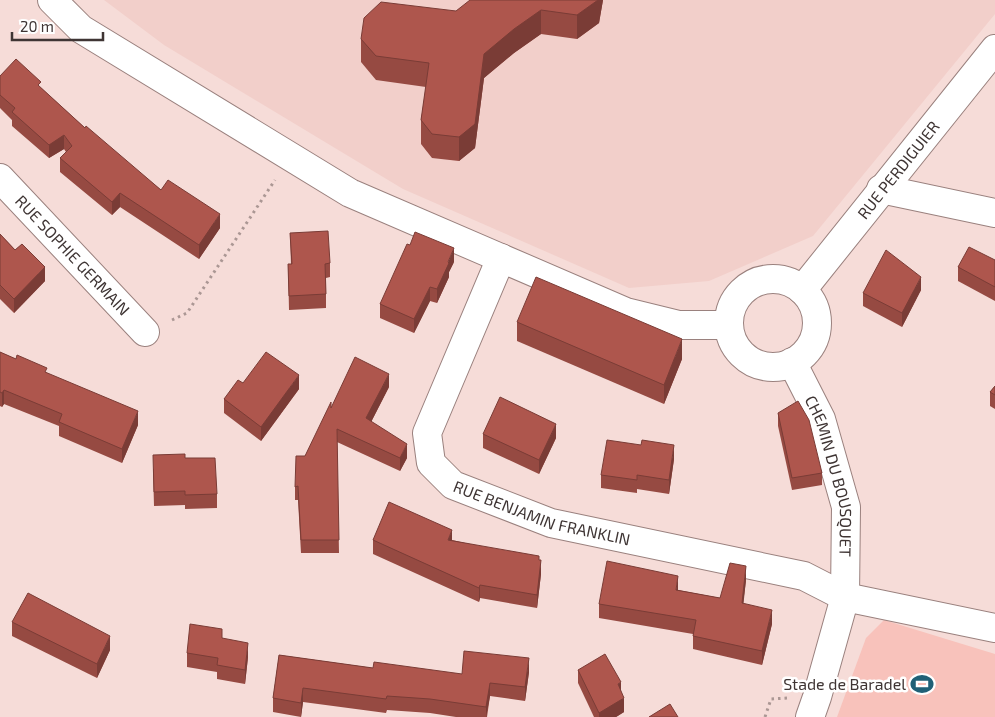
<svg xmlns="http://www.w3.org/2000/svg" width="995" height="717" font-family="'Exo 2',sans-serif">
  <rect width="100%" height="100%" fill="#f6dcd8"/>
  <polygon fill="#f2cfca" points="104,0 995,0 995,14 813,236 709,281 629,288 403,189 164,45"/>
  <polygon fill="#f8c2bb" points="884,620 995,654 995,717 837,717 866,638"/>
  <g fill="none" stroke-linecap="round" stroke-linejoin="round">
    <defs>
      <g id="minor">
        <polyline points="52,0 81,29 350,193 626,312 679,325 729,325"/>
        <path id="s1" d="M0,178L145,332"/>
        <polyline points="881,189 995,213"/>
        <path id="s2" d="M501,258L427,433L431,463L453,485L551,523L804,576L845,597L995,628"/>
        <circle cx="773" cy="323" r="44"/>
        <path id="s3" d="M802,290L995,49"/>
        <path id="s4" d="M792,362L821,419L846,507L845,597L817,697L810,717"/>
      </g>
    </defs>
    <use href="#minor" stroke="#9a817e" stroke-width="30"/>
    <g stroke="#ab9794" stroke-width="3" stroke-dasharray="2.5 4" stroke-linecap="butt">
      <polyline points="172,320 187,313 275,180"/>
      <polyline points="765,717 771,699 787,698"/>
    </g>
    <use href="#minor" stroke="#fff" stroke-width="28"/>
  </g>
  <g fill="#964a42">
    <polygon points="603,0 599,23 577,39 541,34 514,53 484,78 475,148 459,161 432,158 421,144 421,120 426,87 376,80 361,62 361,39 456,11"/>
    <polygon points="0,76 41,88 85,128 161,190 220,228 199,259 120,207 112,215 60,172 60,158 66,152 64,149 49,158 12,126 12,120 0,108"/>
    <polygon points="290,233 330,263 330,277 326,278 326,308 289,310 288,264 291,264"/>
    <polygon points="0,234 45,281 14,313 0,299"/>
    <polygon points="995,260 995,301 958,281 958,267"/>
    <polygon points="454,262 449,272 449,277 437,303 430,301 414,333 380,318 380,304"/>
    <polygon points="921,290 902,327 863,306 863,293"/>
    <polygon points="517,322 682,359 664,404 517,341"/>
    <polygon points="0,352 47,373 138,425 122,463 59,436 59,426 4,404 2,407 0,406"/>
    <polygon points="243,383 299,389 261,441 224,413 224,399"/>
    <polygon points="995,386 995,409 990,406 990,392"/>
    <polygon points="389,387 371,422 407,458 400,471 337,442 339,553 301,553 298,500 295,500 295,487 305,456 331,408"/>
    <polygon points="778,413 822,473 822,485 792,490 778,426"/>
    <polygon points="483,434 556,438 539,474 483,448"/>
    <polygon points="185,458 217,494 217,508 185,509 185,505 154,506 153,469"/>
    <polygon points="674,459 669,494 637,489 637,493 601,488 601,475"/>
    <polygon points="373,540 452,540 539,560 541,574 537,608 480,598 479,602 373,554"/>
    <polygon points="746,580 743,604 772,624 762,665 693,649 693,634 599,618 599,604 678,590 720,598"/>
    <polygon points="12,622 110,650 97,678 12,636"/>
    <polygon points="222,638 248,657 245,684 217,679 217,672 187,667 187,653"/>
    <polygon points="279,655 373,668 462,674 529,672 525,701 490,696 487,717 456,717 430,713 387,710 386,713 303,702 301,717 273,712 273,698"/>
    <polygon points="578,670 621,691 624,712 616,717 594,717 578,683"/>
  </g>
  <g fill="#7a3c36">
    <polygon points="598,0 603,0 599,23 577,39 577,15"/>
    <polygon points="541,10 541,34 514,53 484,78 475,148 459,161 459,137 484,54 514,29"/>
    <polygon points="64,135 64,149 49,158 49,145"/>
    <polygon points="120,193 120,207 112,215 112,202"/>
    <polygon points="220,214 220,228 199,259 199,245"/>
    <polygon points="454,248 454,262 449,272 449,277 437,303 437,289"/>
    <polygon points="45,267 45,281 14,313 14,299"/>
    <polygon points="921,277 921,290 902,327 902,313"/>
    <polygon points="430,287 430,301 414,333 414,319"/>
    <polygon points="682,339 682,359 664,404 664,385"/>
    <polygon points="389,374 389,387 366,432 366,418"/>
    <polygon points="299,375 299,389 261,441 261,427"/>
    <polygon points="4,390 4,404 2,407 2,393"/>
    <polygon points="138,411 138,425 122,463 122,449"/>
    <polygon points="556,424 556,438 539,474 539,460"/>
    <polygon points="407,444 407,458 400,471 400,458"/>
    <polygon points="674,445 674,459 669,494 669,480"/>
    <polygon points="452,530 452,544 448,540"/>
    <polygon points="541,560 541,574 537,608 537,595"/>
    <polygon points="746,566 746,580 742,617 742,603"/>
    <polygon points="678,576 678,590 676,604 676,590"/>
    <polygon points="480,585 480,598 479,602 479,588"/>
    <polygon points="772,610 772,624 762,665 762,651"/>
    <polygon points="110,636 110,650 97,678 97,664"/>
    <polygon points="248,643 248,657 245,684 245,670"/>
    <polygon points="529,658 529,672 525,701 525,687"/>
    <polygon points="621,682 621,696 618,684"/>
    <polygon points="490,683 490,696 486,717 486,707"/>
    <polygon points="303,688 303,702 301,717 301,703"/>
    <polygon points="624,698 624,712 616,717 599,717 599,713"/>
  </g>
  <g fill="#ae564d" stroke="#7a3c36">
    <polygon points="470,0 598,0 577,15 541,10 514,29 484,54 475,124 459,137 432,134 421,120 429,63 376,56 361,39 364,18 381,2 456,11"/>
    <polygon points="16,59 41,82 38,85 85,128 86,126 161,190 168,180 220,214 199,245 120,193 112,202 60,158 72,146 64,135 49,145 12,112 15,108 0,95 0,76"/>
    <polygon points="328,231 330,263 325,264 326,294 289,296 288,264 292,264 290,233"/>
    <polygon points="415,232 454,248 448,262 449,263 437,289 430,287 414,319 380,304 407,244 410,245"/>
    <polygon points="0,234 15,250 22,244 45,267 14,299 0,285"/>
    <polygon points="969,247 995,260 995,287 958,267"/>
    <polygon points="886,250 921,277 902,313 863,293"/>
    <polygon points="536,277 682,339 664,385 517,322"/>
    <polygon points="0,352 16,359 17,355 47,368 45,372 138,411 122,449 59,422 62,414 4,390 2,393 0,392"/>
    <polygon points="266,352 299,375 261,427 224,399 238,380 243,383"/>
    <polygon points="355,357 389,374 366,418 407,444 400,458 337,429 339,540 301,540 298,486 295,487 296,456 305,456 331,402 331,408"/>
    <polygon points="995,386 995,395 990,392"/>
    <polygon points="500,397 556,424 539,460 483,434"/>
    <polygon points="798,401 809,420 822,473 792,478 778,413"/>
    <polygon points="607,440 641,445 642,440 674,445 669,480 637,475 637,480 601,475"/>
    <polygon points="185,454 185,458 215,458 217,494 185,495 185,491 154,492 153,455"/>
    <polygon points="389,502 452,530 448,540 539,556 539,560 541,560 537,595 480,585 479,588 373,540"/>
    <polygon points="607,561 678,576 676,590 720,598 730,563 746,566 742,603 772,610 762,651 693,636 696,620 599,604"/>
    <polygon points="28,593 110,636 97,664 12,622"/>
    <polygon points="190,624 222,629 222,638 248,643 245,670 217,665 218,658 187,653"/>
    <polygon points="464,651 529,658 525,687 490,683 486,707 430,699 387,696 386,699 303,688 301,703 273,698 279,655 373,668 374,662 462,674"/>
    <polygon points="605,654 621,682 618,684 624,698 599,713 578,670"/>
    <polygon points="670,704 678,717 649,717"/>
  </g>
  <defs>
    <symbol id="stadium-bare" viewBox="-9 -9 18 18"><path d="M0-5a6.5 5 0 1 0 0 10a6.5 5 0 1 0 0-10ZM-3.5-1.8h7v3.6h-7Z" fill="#206076" stroke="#fff" stroke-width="2.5" paint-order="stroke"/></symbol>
  </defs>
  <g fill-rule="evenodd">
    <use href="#stadium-bare" x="906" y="668" width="32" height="32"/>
  </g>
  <g text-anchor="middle" stroke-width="5" stroke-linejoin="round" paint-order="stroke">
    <g font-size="16" fill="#3f3534" stroke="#fff">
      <text dy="6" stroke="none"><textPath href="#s3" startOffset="154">RUE PERDIGUIER</textPath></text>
      <text dy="6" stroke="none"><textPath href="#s1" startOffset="106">RUE SOPHIE GERMAIN</textPath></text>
      <text dy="6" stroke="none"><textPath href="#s4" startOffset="122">CHEMIN DU BOUSQUET</textPath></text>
      <text dy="6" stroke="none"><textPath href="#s2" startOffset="345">RUE BENJAMIN FRANKLIN</textPath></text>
    </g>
    <g font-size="16" fill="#3f3534" stroke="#fff" text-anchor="end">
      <text x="906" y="690">Stade de Baradel</text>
    </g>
  </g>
  <path d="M12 32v8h91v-8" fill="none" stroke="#3f3534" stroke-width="2.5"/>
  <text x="20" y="32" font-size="15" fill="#3f3534" stroke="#ffffff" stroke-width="4" paint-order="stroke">20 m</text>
</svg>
